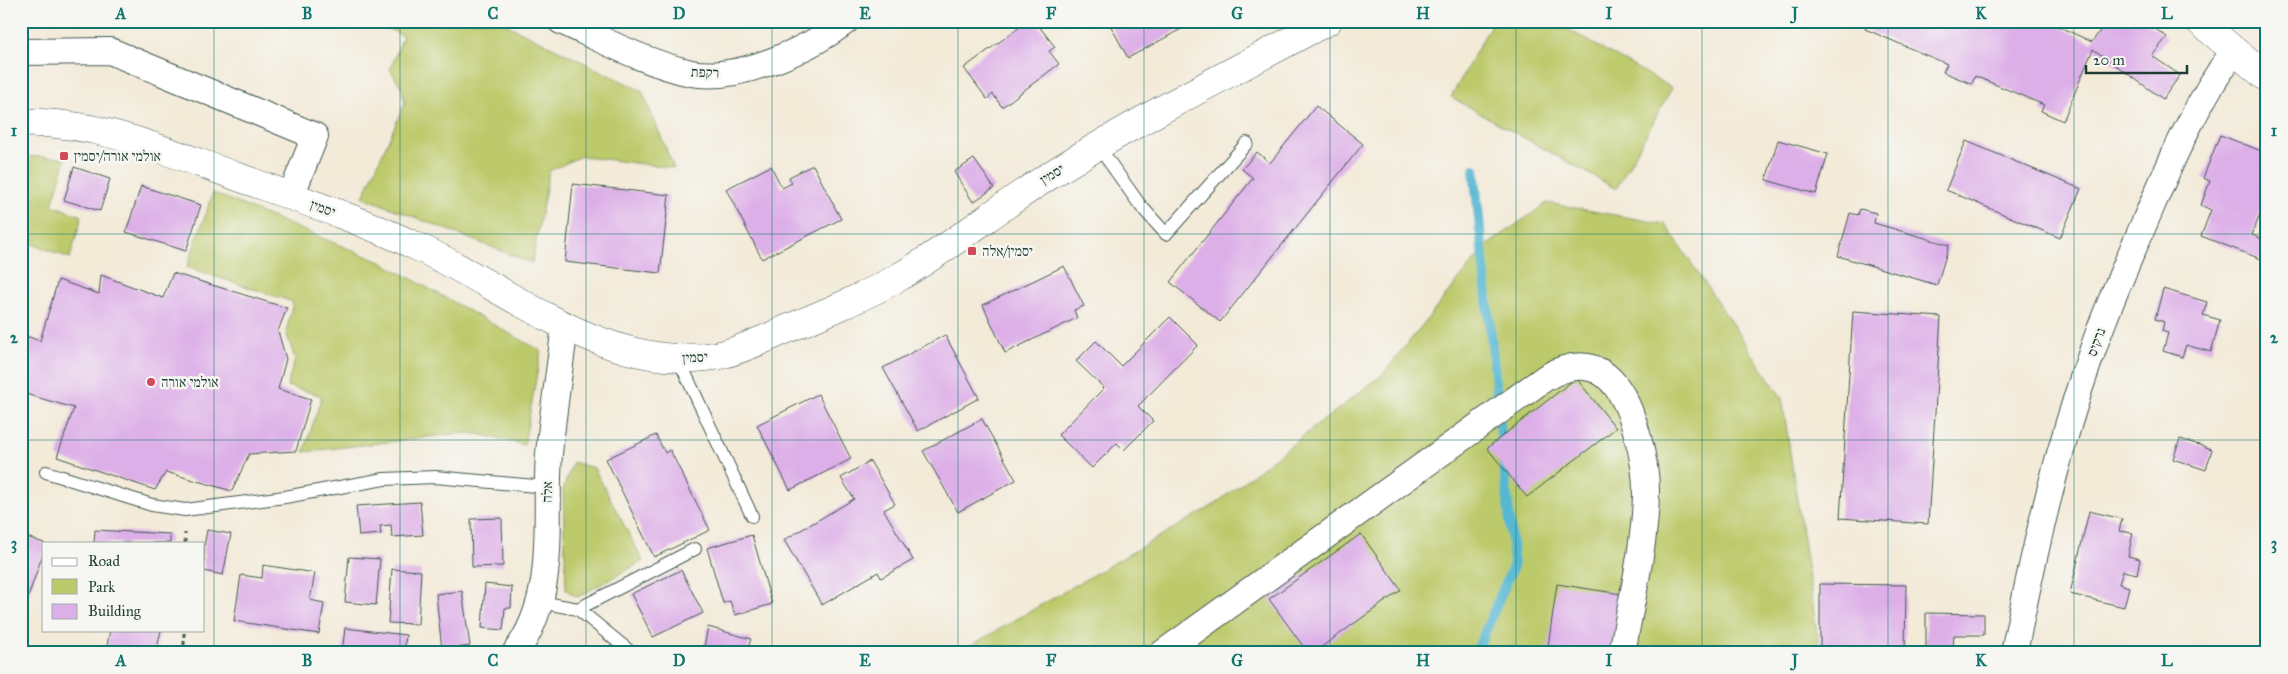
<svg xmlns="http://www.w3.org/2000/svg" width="2288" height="674" font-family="'IM FELL Great Primer','Frank Ruhl Libre',serif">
  <rect width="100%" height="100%" fill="#f6f6f2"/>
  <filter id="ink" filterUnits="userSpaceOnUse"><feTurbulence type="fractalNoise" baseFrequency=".02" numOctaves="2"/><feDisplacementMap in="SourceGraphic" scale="10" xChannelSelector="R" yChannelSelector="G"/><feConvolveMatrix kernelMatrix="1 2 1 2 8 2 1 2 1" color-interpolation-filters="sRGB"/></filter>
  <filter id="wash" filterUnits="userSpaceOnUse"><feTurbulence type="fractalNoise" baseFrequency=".0096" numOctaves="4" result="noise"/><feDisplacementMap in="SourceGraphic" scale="20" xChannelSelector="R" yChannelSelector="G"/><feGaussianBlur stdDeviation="1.12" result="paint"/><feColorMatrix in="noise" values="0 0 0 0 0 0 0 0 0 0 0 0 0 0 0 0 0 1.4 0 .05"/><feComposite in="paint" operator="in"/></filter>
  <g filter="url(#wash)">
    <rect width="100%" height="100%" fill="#f3ead8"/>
    <g fill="#bdca6c" stroke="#6e8450">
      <polygon points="372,21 499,21 642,91 674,168 581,156 549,171 532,263 363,197 405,103 401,86 390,70 403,36"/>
      <polygon points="1493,21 1553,21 1672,88 1616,189 1451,97"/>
      <polygon points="21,156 66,158 52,205 82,216 70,258 21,240"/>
      <polygon points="213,193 383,263 541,351 524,445 479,434 463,433 304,452 322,396 287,386 295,359 286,332 293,302 187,267"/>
      <polygon points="1547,203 1665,224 1782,398 1820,653 958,653 1214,505 1382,375 1486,246"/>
      <polygon points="573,462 594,468 643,561 578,597 566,590 563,489"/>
    </g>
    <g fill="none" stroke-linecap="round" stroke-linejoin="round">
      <polyline stroke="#54b7d2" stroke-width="10" points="1474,169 1514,564 1476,653"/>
    </g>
    <g id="blocks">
      <g fill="#ddafe8">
        <polygon points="1028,21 1035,21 1055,47 1049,51 1059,64 1002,107 993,94 987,99 964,68"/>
        <polygon points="1108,21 1196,21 1128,58"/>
        <polygon points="1868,21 2047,21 2092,42 2107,21 2144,21 2167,37 2152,56 2180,75 2163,99 2093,49 2063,121 2041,111 2044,105 1975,76 1972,84 1943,72 1947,64 1865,29"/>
        <polygon points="1316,106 1363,144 1220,322 1170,282 1253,178 1242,169 1257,152 1270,163"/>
        <polygon points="2220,135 2267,153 2267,163 2262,175 2267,177 2267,197 2252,235 2267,241 2261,259 2201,236 2211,210 2201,205 2210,181 2203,178"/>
        <polygon points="1778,140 1828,154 1816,194 1766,180"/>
        <polygon points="1966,141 2081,189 2060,238 1946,190"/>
        <polygon points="974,159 994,188 973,202 954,172"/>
        <polygon points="813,165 841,219 762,259 726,189 771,166 782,188 792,183 789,177"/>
        <polygon points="74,167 110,179 100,211 64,200"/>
        <polygon points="573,184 669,195 660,273 565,262"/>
        <polygon points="141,186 201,205 186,251 126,232"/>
        <polygon points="1860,209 1876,213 1874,223 1949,245 1937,285 1838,256 1850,213 1858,215"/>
        <polygon points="1064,266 1084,306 1074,310 1077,318 1005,353 983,305"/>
        <polygon points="173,273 287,308 278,331 286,359 278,389 311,399 296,451 249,454 232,491 166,472 155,490 57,457 74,408 22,393 25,382 21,381 21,334 40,341 58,280 99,294 101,275 163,298"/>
        <polygon points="2163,289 2207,302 2203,315 2220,320 2211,352 2186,345 2182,357 2163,351 2168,333 2162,331 2164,322 2155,319"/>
        <polygon points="1853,311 1941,317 1928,524 1840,518"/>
        <polygon points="1170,317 1198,345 1138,406 1153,421 1124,450 1117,443 1092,468 1058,435 1104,388 1076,361 1096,341 1121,366"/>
        <polygon points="945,335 979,398 918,431 883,368"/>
        <polygon points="1576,378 1616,428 1527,497 1487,448"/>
        <polygon points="818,394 851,459 790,490 757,425"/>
        <polygon points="982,419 1016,480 958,512 923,451"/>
        <polygon points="656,435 665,453 670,450 710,530 654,557 606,459"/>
        <polygon points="2180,439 2212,449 2206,470 2173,459"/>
        <polygon points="870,461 895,504 884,510 913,560 881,578 878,572 822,605 784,540 854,499 841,478"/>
        <polygon points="420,502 423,535 392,537 391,525 380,526 381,534 359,536 356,506"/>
        <polygon points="2089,511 2122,519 2119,531 2133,533 2128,556 2140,559 2137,574 2123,571 2119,584 2129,587 2124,607 2070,594"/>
        <polygon points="502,518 503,566 472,567 471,519"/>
        <polygon points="95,530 170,534 170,543 94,543"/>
        <polygon points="207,530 231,534 223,575 204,571 204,547"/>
        <polygon points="1361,534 1401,590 1313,653 1308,653 1269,599"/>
        <polygon points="21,535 44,543 44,551 22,614"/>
        <polygon points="752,535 772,604 735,615 730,601 723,603 707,548"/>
        <polygon points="349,557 380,559 376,605 345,602"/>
        <polygon points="263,565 315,573 310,600 324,603 319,634 234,621 241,575 262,578"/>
        <polygon points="392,569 421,571 418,624 388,623"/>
        <polygon points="681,570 703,613 653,637 631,594"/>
        <polygon points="485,584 512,587 511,608 505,608 503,630 482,628"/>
        <polygon points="1557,584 1621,594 1612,653 1547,653"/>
        <polygon points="1820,584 1906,585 1905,653 1820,653"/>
        <polygon points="462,591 470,646 442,650 436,594"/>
        <polygon points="1926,613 1984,614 1984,635 1954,635 1953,650 1965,650 1965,653 1926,653"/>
        <polygon points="708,627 751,639 746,653 693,653 704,647"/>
        <polygon points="345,628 406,635 404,653 342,653"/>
        <polygon points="110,630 161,630 156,653 117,653 118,648 107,646"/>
      </g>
    </g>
  </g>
  <g filter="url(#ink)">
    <use href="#blocks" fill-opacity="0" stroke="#3f574d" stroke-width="1"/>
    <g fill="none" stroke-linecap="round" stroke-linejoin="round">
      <defs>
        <g id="service">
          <polyline points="1098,146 1140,205 1166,234 1247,143"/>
          <polyline points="678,358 752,516"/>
          <polyline points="46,472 152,505 185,510 285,497 384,479 435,477 547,487"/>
          <polyline points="540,602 578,609 628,650"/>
          <polyline points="578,609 695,549"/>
        </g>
        <g id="minor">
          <path d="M561,21C603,40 646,63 691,73C738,82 810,49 846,21"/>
          <polyline points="21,52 110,51 315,136 291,196"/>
          <path d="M515,653C559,595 544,521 549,454C553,411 560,368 565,325"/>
          <path d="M1163,653L1545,378C1599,346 1624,386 1637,434C1642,452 1646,471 1646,490C1646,542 1631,602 1622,653"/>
          <path d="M2014,653C2034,551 2057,450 2092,352C2107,307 2127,263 2146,219C2171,161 2196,102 2234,51"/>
        </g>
        <g id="tertiary">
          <polyline points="2199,21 2267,78"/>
          <path d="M21,123C97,120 168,152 238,177C299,199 361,220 420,248C513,291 611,376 720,355C746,349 770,336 794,326C830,311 866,296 899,277C951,247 998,208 1049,176C1139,119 1234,71 1328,21"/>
        </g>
      </defs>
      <use href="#service" stroke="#3f574d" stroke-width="14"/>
      <use href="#minor" stroke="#3f574d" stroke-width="28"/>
      <use href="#tertiary" stroke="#3f574d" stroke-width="29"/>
      <g stroke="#3f574d" stroke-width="3" stroke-dasharray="4 4" stroke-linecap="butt">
        <polyline points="185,543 185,533"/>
        <polyline points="184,653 184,630"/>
      </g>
      <use href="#service" stroke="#fff" stroke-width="12"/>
      <use href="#minor" stroke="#fff" stroke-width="26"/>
      <use href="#tertiary" stroke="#fff" stroke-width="28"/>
    </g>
  </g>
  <path fill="none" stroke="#0f766e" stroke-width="1" stroke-opacity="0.55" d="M214,21V653M400,21V653M586,21V653M772,21V653M958,21V653M1144,21V653M1330,21V653M1516,21V653M1702,21V653M1888,21V653M2074,21V653M21,234H2267M21,440H2267"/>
  <g fill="#d1495b" stroke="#f6f6f2" stroke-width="2">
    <rect x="59" y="151" width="10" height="10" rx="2.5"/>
    <rect x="967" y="246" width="10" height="10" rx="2.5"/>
    <circle cx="151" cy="382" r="5"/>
  </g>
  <g text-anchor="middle" stroke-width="5" stroke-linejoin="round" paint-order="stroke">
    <g font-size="14" fill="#1f3d34" stroke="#f6f6f2">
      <text transform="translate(705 72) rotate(2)" y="5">רקפת</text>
      <text transform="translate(1052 174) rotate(-32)" y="5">יסמין</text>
      <text transform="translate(323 208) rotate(20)" y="5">יסמין</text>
      <text transform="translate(2096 342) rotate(-70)" y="5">נרקיס</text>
      <text transform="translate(695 357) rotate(-3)" y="5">יסמין</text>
      <text transform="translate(547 492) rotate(-88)" y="5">אלה</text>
    </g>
    <g font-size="14" fill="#1f3d34" stroke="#f6f6f2" text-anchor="start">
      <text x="74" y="161">אולמי אורה/יסמין</text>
      <text x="982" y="256">יסמין/אלה</text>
      <text x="161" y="387">אולמי אורה</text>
    </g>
  </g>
  <rect width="2288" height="674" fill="none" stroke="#f6f6f2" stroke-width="55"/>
  <rect x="42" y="542" width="162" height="90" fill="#f6f6f2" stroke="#a0aca6"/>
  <rect x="52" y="558" width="25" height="8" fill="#ffffff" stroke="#a0aca6"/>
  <text x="88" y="566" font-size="15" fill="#1f3d34">Road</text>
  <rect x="52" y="579" width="25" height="15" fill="#bdca6c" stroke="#a0aca6"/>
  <text x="88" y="592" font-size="15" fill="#1f3d34">Park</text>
  <rect x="52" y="604" width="25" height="15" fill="#ddafe8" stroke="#a0aca6"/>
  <text x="88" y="616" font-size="15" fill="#1f3d34">Building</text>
  <path d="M2086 65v8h101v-8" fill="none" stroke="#1f3d34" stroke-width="2.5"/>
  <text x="2093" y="65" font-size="15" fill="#1f3d34" stroke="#f6f6f2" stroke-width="4" paint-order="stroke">20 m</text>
  <rect x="28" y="28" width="2232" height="618" fill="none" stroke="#0f766e" stroke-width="2"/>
  <g font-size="16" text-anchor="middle" font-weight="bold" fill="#0f766e">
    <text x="121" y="19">A</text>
    <text x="307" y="19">B</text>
    <text x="493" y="19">C</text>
    <text x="679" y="19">D</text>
    <text x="865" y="19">E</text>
    <text x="1051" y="19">F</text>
    <text x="1237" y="19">G</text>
    <text x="1423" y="19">H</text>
    <text x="1609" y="19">I</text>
    <text x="1795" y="19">J</text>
    <text x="1981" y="19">K</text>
    <text x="2167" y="19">L</text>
    <text x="14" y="136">1</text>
    <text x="2274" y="136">1</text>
    <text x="14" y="343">2</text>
    <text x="2274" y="343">2</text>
    <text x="14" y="549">3</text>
    <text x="2274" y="549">3</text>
    <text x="121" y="666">A</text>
    <text x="307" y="666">B</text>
    <text x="493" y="666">C</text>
    <text x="679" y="666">D</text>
    <text x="865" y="666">E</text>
    <text x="1051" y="666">F</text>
    <text x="1237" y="666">G</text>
    <text x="1423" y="666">H</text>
    <text x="1609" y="666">I</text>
    <text x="1795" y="666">J</text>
    <text x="1981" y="666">K</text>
    <text x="2167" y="666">L</text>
  </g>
</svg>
